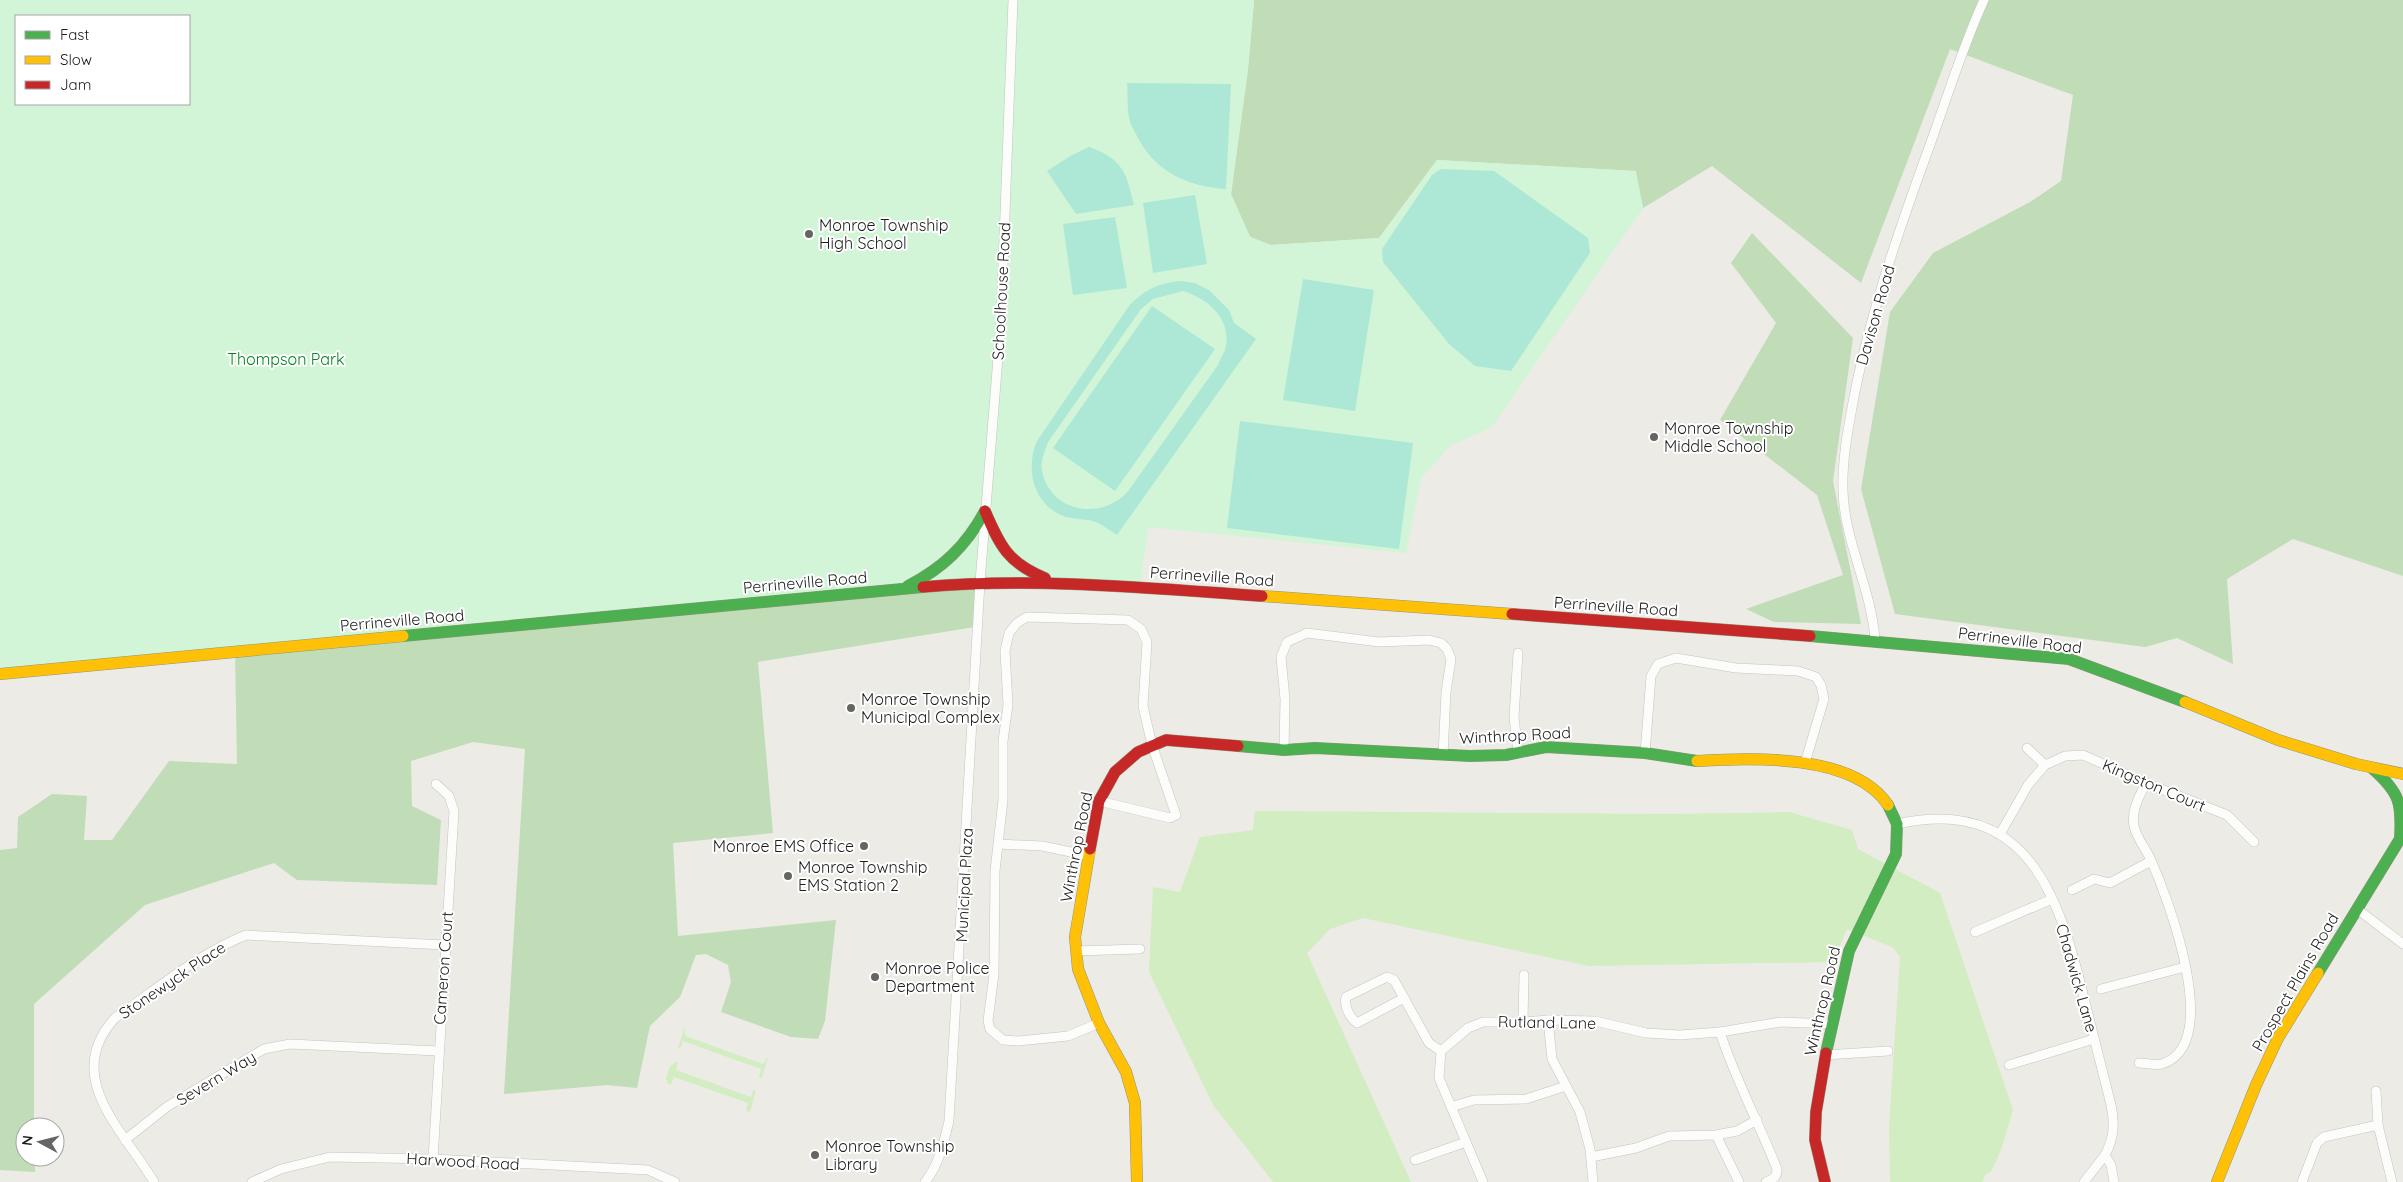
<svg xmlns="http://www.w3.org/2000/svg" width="2403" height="1182" font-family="Quicksand,sans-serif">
  <rect width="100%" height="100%" fill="#ecebe5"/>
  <g fill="#d2edc1">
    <polygon points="1255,811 1672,814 1789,812 1852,830 1858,849 1940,893 2013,1110 2001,1150 1991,1172 1986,1174 1982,1182 1890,1182 1889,1127 1900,957 1892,947 1847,929 1833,962 1589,966 1363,918 1330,929 1307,953 1411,1182 1273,1182 1213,1105 1149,972 1153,887 1180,892 1200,837 1253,830"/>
    <polygon points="685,1027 685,1036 763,1064 768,1057 762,1078 759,1077 761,1069 683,1041 680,1048 678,1048"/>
    <polygon points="678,1061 676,1070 751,1097 753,1090 756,1090 750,1112 746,1111 748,1103 674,1077 671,1085 668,1084 666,1078 670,1066"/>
  </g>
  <g fill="#c0ddb8">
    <polygon points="1254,0 2403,0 2403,576 2293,539 2227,579 2233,664 2177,638 2145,647 1895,614 1861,489 1890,312 1933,253 2030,202 2061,181 2073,95 1950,49 1861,283 1712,166 1643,208 1635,171 1437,160 1379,238 1271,245 1250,237 1231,194 1248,69"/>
    <polygon points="1752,233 1853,338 1833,481 1861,624 1774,622 1746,609 1843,575 1817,495 1720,420 1776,323 1731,263"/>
    <polygon points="983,581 981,626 758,662 773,833 673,843 678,936 836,920 825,1021 818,1039 791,1037 721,1012 731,982 728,965 706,954 696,955 680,997 650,1026 637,1088 607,1085 504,1094 525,749 473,742 411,761 412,806 441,820 437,885 297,880 274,863 145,905 34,1004 34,1127 25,1127 25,1157 35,1157 35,1172 0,1170 0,850 17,848 18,817 52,794 87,796 84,840 112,840 169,761 237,764 235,652"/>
  </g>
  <path fill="#d1f5d6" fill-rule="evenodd" d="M0,0H1254L1248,69L1231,194L1250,237L1271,245L1379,238L1437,160L1636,171L1643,208L1491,428L1451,445L1421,478L1406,553L1148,527L1140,585L983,581L0,674ZM16,16H189V104H16Z"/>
  <g fill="#ade8d7" fill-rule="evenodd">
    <path d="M1127,83L1231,84L1226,189C1188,187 1154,171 1137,136C1134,130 1130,124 1129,118C1127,106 1128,94 1127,83Z"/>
    <path d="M1089,147C1123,159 1126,172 1134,205L1076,214L1047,171L1072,155Z"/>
    <polygon points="1441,169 1494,171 1588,238 1590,253 1511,371 1475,366 1449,344 1383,262 1382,249 1432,175"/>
    <polygon points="1195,195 1207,264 1153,273 1143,203"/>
    <polygon points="1115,217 1127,288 1073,295 1063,224"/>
    <polygon points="1303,279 1374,290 1355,411 1283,400"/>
    <path d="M1181,281L1195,283L1209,290L1229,310L1234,323L1256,339L1117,535C1111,531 1104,526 1098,523C1088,518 1074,520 1063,516C1033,504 1025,468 1037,441L1129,306C1144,290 1158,283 1181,281ZM1183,291C1206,298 1231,317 1226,346C1225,352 1220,359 1218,365L1129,490C1103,521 1051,514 1042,471C1040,461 1045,451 1048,442L1141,309L1153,299Z"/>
    <polygon points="1152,306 1215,349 1115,491 1053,448"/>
    <polygon points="1240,421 1413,443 1399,549 1227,528"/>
  </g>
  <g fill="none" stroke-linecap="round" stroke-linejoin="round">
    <defs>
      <g id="street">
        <path d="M1875,641C1872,589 1844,542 1843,490C1842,457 1849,424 1855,392C1872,307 1901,224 1931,142C1948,95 1963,46 1984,0"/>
        <polyline points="2027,748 2045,765"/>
        <polyline points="1284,750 1285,699 1281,657 1287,642 1307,633 1379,642 1429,640 1441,643 1447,649 1451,659 1446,692 1443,755"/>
        <polyline points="1518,753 1514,717 1518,653"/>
        <polyline points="1645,753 1651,676 1658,664 1676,658 1736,668 1798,671 1816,677 1821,685 1824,699 1805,763"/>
        <polyline points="1099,801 1170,818 1176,815 1152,745 1143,706 1147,642 1141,629 1128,620 1027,617 1017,623 1009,633 1005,651 1008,705 1003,741 1003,800 995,871 994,974 988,1021 990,1029 1003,1040 1018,1041 1068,1036 1099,1023"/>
        <path d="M1897,824C2027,795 2059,895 2084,998C2093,1034 2102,1070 2111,1105C2115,1124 2114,1138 2105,1155"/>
        <polyline points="2000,834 2028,785 2045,765 2065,756 2083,755 2146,783 2227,815 2254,842"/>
        <polyline points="999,844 1042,846 1090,856"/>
        <polyline points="2072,890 2094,879 2110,883 2151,861"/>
        <polyline points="2357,909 2403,944"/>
        <polyline points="1975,932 2052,899"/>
        <polyline points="1076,951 1140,949"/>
        <path d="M1387,977L1394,980L1404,998L1357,1023C1349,1017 1344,1006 1346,997Z"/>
        <polyline points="2101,989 2185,967"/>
        <polyline points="1404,998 1429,1043 1441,1051"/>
        <polyline points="1548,1020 1552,1059 1580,1112 1590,1149 1593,1182"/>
        <polyline points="1523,1022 1524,975"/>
        <path d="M1720,1032C1735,1079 1759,1123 1777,1169C1777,1177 1774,1179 1766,1182"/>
        <polyline points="1825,1055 1888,1051"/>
        <path d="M2139,1063C2146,1063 2156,1066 2162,1064C2224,1044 2168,899 2151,860C2146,849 2136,837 2134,826C2131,810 2139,797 2146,783"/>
        <polyline points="2009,1065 2094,1039"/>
        <polyline points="2376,1091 2378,1125 2392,1182"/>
        <polyline points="1451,1107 1474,1100 1526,1099 1566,1086"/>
        <polyline points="1716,1135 1739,1182"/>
        <polyline points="125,1140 168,1106 264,1049 290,1044 438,1051"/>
        <polyline points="1591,1157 1636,1148 1669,1136 1716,1135 1737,1131 1757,1120"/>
        <polyline points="433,1159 454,811 449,796 436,784"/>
        <polyline points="1415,1160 1466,1142"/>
        <path d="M154,1182C124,1131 61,1077 115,1018C157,989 198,954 246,935L445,945"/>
        <polyline points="252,1182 281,1169 330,1157 433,1159 648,1170 675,1182"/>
        <path d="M925,1182C939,1165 944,1142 949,1121L980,582L1001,320L1013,0"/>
        <polyline points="1483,1182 1439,1078 1441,1051 1468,1028 1483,1022 1523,1022 1548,1020 1595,1021 1646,1033 1680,1035 1720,1032 1781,1022 1831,1024"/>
        <polyline points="2084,1182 2105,1155 2111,1165 2114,1182"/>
        <polyline points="2302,1182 2317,1143 2324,1137 2378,1125"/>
      </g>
      <g id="fast">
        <path d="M908,586C943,568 966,546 985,511"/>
        <polyline points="403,636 923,587"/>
        <polyline points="1810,636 2069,659 2185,702"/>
        <polyline points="1238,746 1284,750 1315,748 1470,756 1506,755 1546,747 1645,753 1697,761"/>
        <path d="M2373,769C2400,793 2402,803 2400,839"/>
        <polyline points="2318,973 2403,834"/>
        <polyline points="1826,1053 1849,951 1896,854 1897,824 1888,805"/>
      </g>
      <g id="slow">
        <polyline points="1262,596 1512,614"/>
        <polyline points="0,674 403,636"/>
        <polyline points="2185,702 2278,740 2356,764 2403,774"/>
        <path d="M1697,761C1753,758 1853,753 1888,805"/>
        <polyline points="1090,849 1075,937 1078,969 1099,1023 1126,1072 1135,1103 1137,1182"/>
        <polyline points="2217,1182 2256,1085 2278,1038 2318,973"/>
      </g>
      <g id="jam">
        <path d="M985,511C1000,546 1008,563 1045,578"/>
        <path d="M923,587C1037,577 1148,588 1262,596"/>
        <polyline points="1512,614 1810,636"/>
        <polyline points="1090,849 1099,801 1115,772 1138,752 1166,740 1238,746"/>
        <polyline points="1825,1182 1815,1140 1816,1112 1826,1053"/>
      </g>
    </defs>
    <use href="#street" stroke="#c4c4c1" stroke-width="10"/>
    <use href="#fast" stroke="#91967c" stroke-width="12"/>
    <use href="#slow" stroke="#91967c" stroke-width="12"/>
    <use href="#jam" stroke="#91967c" stroke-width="12"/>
    <use href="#street" stroke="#fcfcfb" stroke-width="9"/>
    <use href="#fast" stroke="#4caf50" stroke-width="11"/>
    <use href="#slow" stroke="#ffc107" stroke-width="11"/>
    <use href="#jam" stroke="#c62828" stroke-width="11"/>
  </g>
  <g fill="#656563" stroke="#fff" stroke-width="2">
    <circle cx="809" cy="234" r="5"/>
    <circle cx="1654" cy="437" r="5"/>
    <circle cx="851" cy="708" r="5"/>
    <circle cx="864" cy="846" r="5"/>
    <circle cx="788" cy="876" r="5"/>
    <circle cx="875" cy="977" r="5"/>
    <circle cx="815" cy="1155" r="5"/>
  </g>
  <g text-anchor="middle" stroke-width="4" stroke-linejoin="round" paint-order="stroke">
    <g font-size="16" fill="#1d1d1d" stroke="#fff" text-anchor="start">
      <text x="819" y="231">Monroe Township<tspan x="819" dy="18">High School</tspan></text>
      <text x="1664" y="434">Monroe Township<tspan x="1664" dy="18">Middle School</tspan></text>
      <text x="861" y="705">Monroe Township<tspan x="861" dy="18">Municipal Complex</tspan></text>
      <text x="854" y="852" text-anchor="end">Monroe EMS Office</text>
      <text x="798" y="873">Monroe Township<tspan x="798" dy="18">EMS Station 2</tspan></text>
      <text x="885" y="974">Monroe Police<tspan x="885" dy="18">Department</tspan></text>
      <text x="825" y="1152">Monroe Township<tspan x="825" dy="18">Library</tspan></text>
    </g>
    <g font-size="16" fill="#1d1d1d" stroke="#fff">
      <text transform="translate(1001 291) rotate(-87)" y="6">Schoolhouse Road</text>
      <text transform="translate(1875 315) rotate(-74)" y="6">Davison Road</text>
      <text transform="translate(1212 576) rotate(4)" y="6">Perrineville Road</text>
      <text transform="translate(805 582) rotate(-5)" y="6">Perrineville Road</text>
      <text transform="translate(1616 606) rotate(4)" y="6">Perrineville Road</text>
      <text transform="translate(402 620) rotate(-5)" y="6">Perrineville Road</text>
      <text transform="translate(2020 640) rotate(7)" y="6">Perrineville Road</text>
      <text transform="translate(1515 735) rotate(-3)" y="6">Winthrop Road</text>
      <text transform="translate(2154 785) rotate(23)" y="6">Kingston Court</text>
      <text transform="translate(1076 847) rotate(-79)" y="6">Winthrop Road</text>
      <text transform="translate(964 885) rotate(-87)" y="6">Municipal Plaza</text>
      <text transform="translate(443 968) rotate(-86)" y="6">Cameron Court</text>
      <text transform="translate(2077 978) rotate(74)" y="6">Chadwick Lane</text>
      <text transform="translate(172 980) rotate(-34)" y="6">Stonewyck Place</text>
      <text transform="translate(2295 982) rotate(-60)" y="6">Prospect Plains Road</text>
      <text transform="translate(1822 1001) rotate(-77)" y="6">Winthrop Road</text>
      <text transform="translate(1547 1022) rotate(1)" y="6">Rutland Lane</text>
      <text transform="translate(216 1078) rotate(-31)" y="6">Severn Way</text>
      <text transform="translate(463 1161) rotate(3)" y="6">Harwood Road</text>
    </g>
    <g font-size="16" fill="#038321" stroke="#fff">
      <text x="286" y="365">Thompson Park</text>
    </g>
  </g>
  <rect x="15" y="15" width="175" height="90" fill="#ffffff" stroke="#a5a5a5"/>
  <rect x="25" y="31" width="25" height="8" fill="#4caf50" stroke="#a5a5a5"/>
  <text x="60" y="40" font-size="15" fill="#1d1d1d">Fast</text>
  <rect x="25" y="56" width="25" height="8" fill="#ffc107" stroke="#a5a5a5"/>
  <text x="60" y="65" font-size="15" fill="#1d1d1d">Slow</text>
  <rect x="25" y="81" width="25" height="8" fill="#c62828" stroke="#a5a5a5"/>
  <text x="60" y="90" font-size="15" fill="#1d1d1d">Jam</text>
  <g transform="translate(40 1142) rotate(277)"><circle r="24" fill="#ffffff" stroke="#a5a5a5"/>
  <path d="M0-4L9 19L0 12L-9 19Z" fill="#656563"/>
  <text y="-8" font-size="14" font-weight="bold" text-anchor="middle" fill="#1d1d1d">N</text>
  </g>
</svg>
